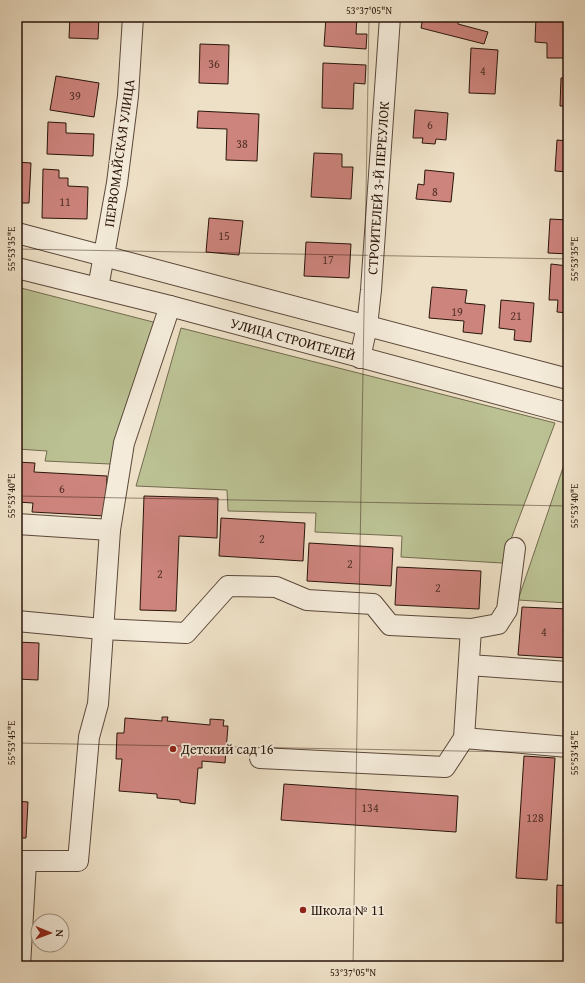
<svg xmlns="http://www.w3.org/2000/svg" width="585" height="983" font-family="'Gentium Book Plus',serif">
  <rect width="100%" height="100%" fill="#eee0c6"/>
  <filter id="stains"><feTurbulence type="fractalNoise" baseFrequency=".005" numOctaves="4"/><feColorMatrix values="0 0 0 0 .2 0 0 0 0 .09 0 0 0 0 .02 0 0 0 .5 -.17"/></filter>
  <radialGradient id="worn" r=".72"><stop offset=".6" stop-color="#630" stop-opacity="0"/><stop offset="1" stop-color="#630" stop-opacity=".3"/></radialGradient>
  <g fill="#bbc193" stroke="#726b4f">
    <polygon points="17,287 157,323 110,464 45,461 47,451 17,449"/>
    <polygon points="181,328 555,423 502,563 401,557 402,536 315,532 316,513 228,511 227,490 136,486"/>
    <polygon points="568,453 568,603 518,600"/>
  </g>
  <g fill="#cd847d" stroke="#2a150b">
    <polygon points="70,17 99,17 98,39 69,38"/>
    <polygon points="326,17 357,17 356,34 367,34 366,49 324,46"/>
    <polygon points="423,17 458,17 458,24 488,32 484,44 421,28"/>
    <polygon points="536,17 568,17 568,58 547,58 547,43 535,42"/>
    <polygon points="200,44 229,45 228,84 199,83"/>
    <polygon points="471,48 498,50 495,94 469,93"/>
    <polygon points="323,63 366,65 365,84 354,83 353,109 322,108"/>
    <polygon points="56,76 99,83 94,117 50,110"/>
    <polygon points="561,78 568,78 568,106 560,106"/>
    <polygon points="415,110 448,113 446,140 436,139 435,144 422,143 423,138 413,138"/>
    <polygon points="198,111 259,114 257,161 226,160 227,129 197,128"/>
    <polygon points="48,122 66,123 66,133 94,134 93,156 47,154"/>
    <polygon points="557,140 568,141 568,172 555,171"/>
    <polygon points="314,153 342,154 342,167 353,167 351,199 311,197"/>
    <polygon points="17,162 31,163 29,203 17,203"/>
    <polygon points="43,169 59,170 59,178 68,178 68,186 88,187 87,219 42,218"/>
    <polygon points="425,170 454,173 451,202 416,199 418,184 424,185"/>
    <polygon points="209,218 243,221 239,255 206,252"/>
    <polygon points="550,219 568,220 568,254 548,253"/>
    <polygon points="306,242 351,244 349,278 304,276"/>
    <polygon points="551,264 568,266 568,313 557,312 558,300 549,300"/>
    <polygon points="432,287 467,290 465,303 485,305 482,334 463,332 464,321 429,318"/>
    <polygon points="501,300 534,303 531,342 514,340 515,330 499,328"/>
    <polygon points="17,462 35,463 34,472 107,476 105,516 32,512 33,503 17,502"/>
    <polygon points="144,496 218,498 217,538 179,536 176,611 140,610"/>
    <polygon points="221,518 305,523 303,561 219,556"/>
    <polygon points="309,543 393,548 391,586 307,581"/>
    <polygon points="397,567 481,571 479,609 395,605"/>
    <polygon points="522,607 568,609 568,658 518,655"/>
    <polygon points="17,642 39,643 38,680 17,679"/>
    <polygon points="162,717 168,717 167,721 210,725 210,719 224,720 223,726 228,726 225,763 202,761 202,768 198,768 195,804 180,802 180,800 157,798 157,794 119,791 122,759 116,759 117,733 124,733 125,718 162,721"/>
    <polygon points="524,756 555,758 547,880 516,878"/>
    <polygon points="284,784 458,796 456,832 281,820"/>
    <polygon points="17,801 28,802 26,838 17,838"/>
    <polygon points="557,885 568,886 568,923 556,923"/>
  </g>
  <g fill="none" stroke-linecap="round" stroke-linejoin="round">
    <defs>
      <g id="minor">
        <polyline points="17,233 568,379"/>
        <polyline points="17,268 170,306 568,413"/>
        <polyline points="98,288 117,183 128,96 133,17"/>
        <polyline points="360,358 367,326 371,290 390,17"/>
        <polyline points="17,524 110,530"/>
        <polyline points="17,621 102,629 186,633 228,586 276,587 307,600 373,604 390,625 471,629 498,624 507,610 515,548"/>
        <polyline points="469,665 568,672"/>
        <polyline points="464,738 568,747"/>
        <polyline points="260,758 445,767 464,738 471,629"/>
        <polyline points="17,861 78,861 89,737 98,704 110,530 124,443 170,306"/>
        <polyline points="20,966 26,862"/>
      </g>
    </defs>
    <use href="#minor" stroke="#5b483a" stroke-width="22"/>
    <use href="#minor" stroke="#f4ebda" stroke-width="20"/>
  </g>
  <path fill="none" stroke="#2a150b" stroke-width="1" stroke-opacity="0.45" d="M17,249L568,259M17,496L568,506M17,743L568,753M353,966L369,17"/>
  <g fill="#8f2418" stroke="#f4ebda" stroke-width="1.5">
    <circle cx="173" cy="749" r="4"/>
    <circle cx="303" cy="910" r="4"/>
  </g>
  <g text-anchor="middle" stroke-width="3.5" stroke-linejoin="round" paint-order="stroke">
    <g font-size="12" fill="#533128">
      <text x="214" y="68">36</text>
      <text x="483" y="75">4</text>
      <text x="75" y="100">39</text>
      <text x="430" y="129">6</text>
      <text x="242" y="148">38</text>
      <text x="435" y="196">8</text>
      <text x="65" y="206">11</text>
      <text x="224" y="240">15</text>
      <text x="328" y="264">17</text>
      <text x="457" y="316">19</text>
      <text x="516" y="320">21</text>
      <text x="62" y="493">6</text>
      <text x="262" y="543">2</text>
      <text x="350" y="568">2</text>
      <text x="160" y="578">2</text>
      <text x="438" y="592">2</text>
      <text x="544" y="636">4</text>
      <text x="370" y="812">134</text>
      <text x="535" y="822">128</text>
    </g>
    <g font-size="14" fill="#2a150b" stroke="#f4ebda">
      <text transform="translate(119 153) rotate(-82)" y="5">ПЕРВОМАЙСКАЯ УЛИЦА</text>
      <text transform="translate(378 188) rotate(-86)" y="5">СТРОИТЕЛЕЙ 3-Й ПЕРЕУЛОК</text>
      <text transform="translate(293 339) rotate(15)" y="5">УЛИЦА СТРОИТЕЛЕЙ</text>
    </g>
    <g font-size="14" fill="#2a150b" stroke="#f4ebda" text-anchor="start">
      <text x="181" y="754">Детский сад 16</text>
      <text x="311" y="915">Школа № 11</text>
    </g>
  </g>
  <rect width="585" height="983" fill="none" stroke="#eee0c6" stroke-width="44"/>
  <g transform="translate(50 933) rotate(91)"><circle r="19" fill="#f4ebda" stroke="#a39587"/>
  <path d="M0-3L7 15L0 10L-7 15Z" fill="#8f2418"/>
  <text y="-6" font-size="11" font-weight="bold" text-anchor="middle" fill="#2a150b">N</text>
  </g>
  <rect x="22" y="22" width="541" height="939" fill="none" stroke="#2a150b" stroke-width="1.5"/>
  <g font-size="10" text-anchor="middle" fill="#2a150b">
    <text x="369" y="14">53°37'05"N</text>
    <text transform="translate(11 249) rotate(-90)" y="4">55°53'35"E</text>
    <text transform="translate(574 259) rotate(-90)" y="4">55°53'35"E</text>
    <text transform="translate(11 496) rotate(-90)" y="4">55°53'40"E</text>
    <text transform="translate(574 506) rotate(-90)" y="4">55°53'40"E</text>
    <text transform="translate(11 743) rotate(-90)" y="4">55°53'45"E</text>
    <text transform="translate(574 753) rotate(-90)" y="4">55°53'45"E</text>
    <text x="353" y="976">53°37'05"N</text>
  </g>
  <rect width="100%" height="100%" filter="url(#stains)"/>
  <rect width="100%" height="100%" fill="url(#worn)"/>
</svg>
